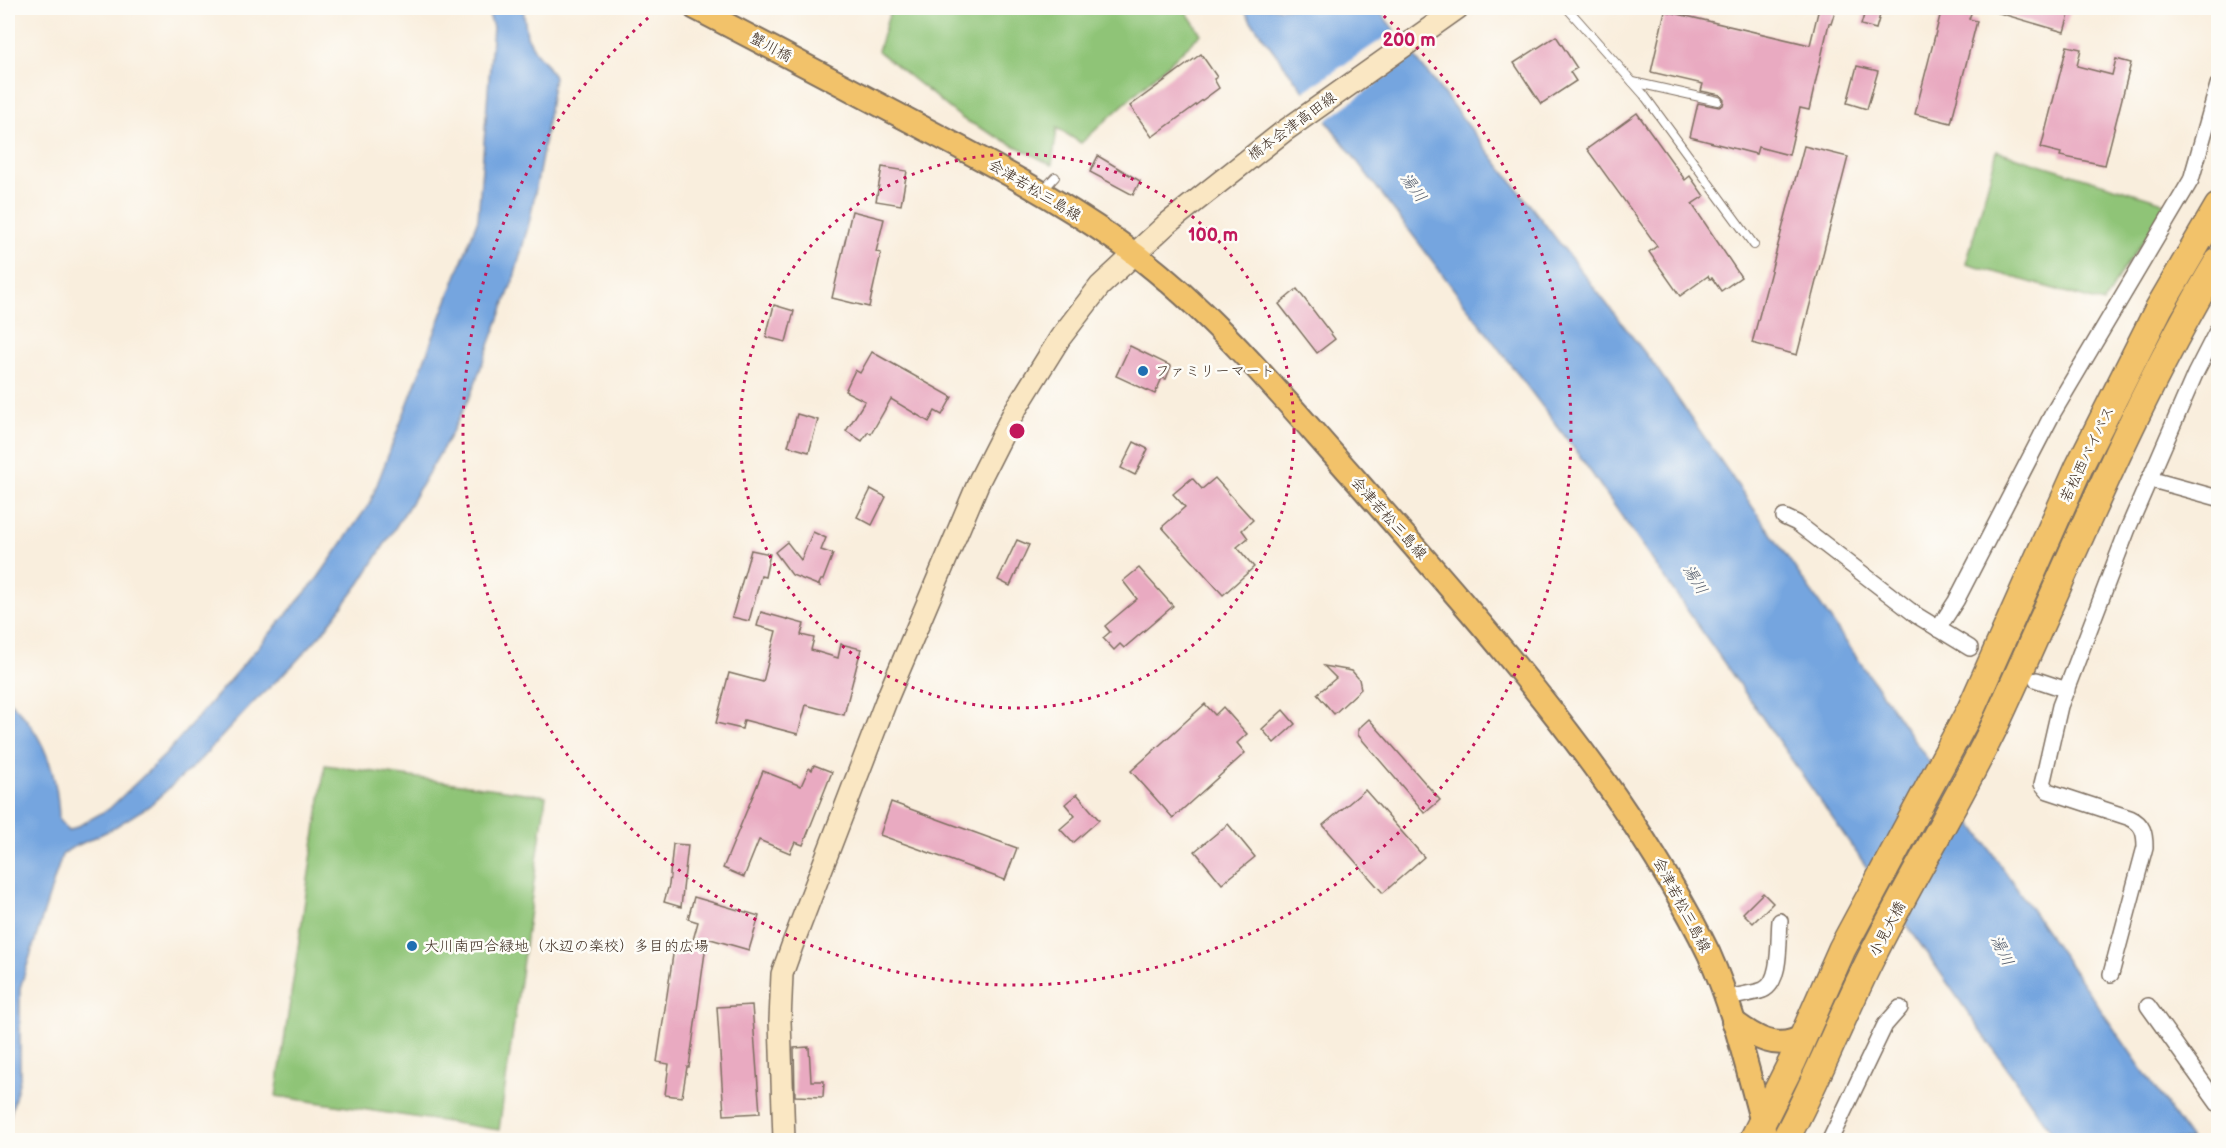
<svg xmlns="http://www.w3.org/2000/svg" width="2226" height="1148" font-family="'Balsamiq Sans','Klee One',sans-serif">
  <rect width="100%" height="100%" fill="#fdfcf7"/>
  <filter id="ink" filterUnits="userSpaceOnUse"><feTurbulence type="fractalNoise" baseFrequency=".0167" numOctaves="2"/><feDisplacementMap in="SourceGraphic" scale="12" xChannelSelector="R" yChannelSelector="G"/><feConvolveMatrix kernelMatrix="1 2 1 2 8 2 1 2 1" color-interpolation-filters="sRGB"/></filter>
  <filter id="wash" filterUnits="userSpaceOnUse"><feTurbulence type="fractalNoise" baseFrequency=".008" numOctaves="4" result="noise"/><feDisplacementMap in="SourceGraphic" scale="24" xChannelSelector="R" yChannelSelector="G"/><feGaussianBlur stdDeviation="1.35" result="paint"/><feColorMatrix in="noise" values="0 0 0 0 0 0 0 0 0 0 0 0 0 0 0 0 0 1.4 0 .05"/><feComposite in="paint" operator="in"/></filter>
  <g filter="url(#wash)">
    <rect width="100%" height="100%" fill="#f9eedd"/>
    <g fill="#8fc477" stroke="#65774a" stroke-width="1.5">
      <polygon points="891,8 1184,8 1201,34 1081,143 1057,128 1052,165 963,119 878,51"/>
      <polygon points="1997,151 2160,201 2168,207 2122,271 2104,303 1966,264"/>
      <polygon points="325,765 546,796 499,1130 276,1096"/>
    </g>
    <g fill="#75a5df" stroke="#58687e" stroke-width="1.5">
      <path d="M487,8H523L527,36L537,54L546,64L554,77L543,151L530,219L514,278L471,394L449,438L409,506L360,583L323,632L292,666L253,703L197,763L149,806L110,830L70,849L62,855L20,988V1079L8,1124V700C43,731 58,774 59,820L69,831L109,809L166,754L317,579L370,503L478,219L493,27Z"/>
      <polygon points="1243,8 1377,8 1655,366 2191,1140 2057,1140 1579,455 1251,21"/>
    </g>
    <polygon fill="#f9eedd" points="1397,29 1417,54 1324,122 1302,93"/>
    <g id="blocks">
      <g fill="#e9aac1">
        <polygon points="1819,8 1836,8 1831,24 1829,23 1809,110 1800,108 1789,155 1758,147 1756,154 1690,137 1698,103 1719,107 1723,105 1724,100 1720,95 1701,91 1703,84 1651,72 1665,11 1810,45"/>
        <polygon points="1866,8 1882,8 1876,29 1861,25"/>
        <polygon points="1942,8 1973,8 1969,19 1977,21 1951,123 1915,114"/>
        <polygon points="1992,8 2071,8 2064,32 1992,11"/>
        <polygon points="1556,36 1577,68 1570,72 1576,81 1541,104 1514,63"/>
        <polygon points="2067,46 2081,49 2077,66 2112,75 2116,59 2131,63 2105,165 2060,156 2061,153 2041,148"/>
        <polygon points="1201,54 1217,77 1214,79 1219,88 1152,137 1130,106"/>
        <polygon points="1857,66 1878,71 1867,109 1847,103"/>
        <polygon points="1637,113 1685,180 1690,176 1704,196 1692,204 1741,277 1721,291 1712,278 1710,279 1708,276 1680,296 1649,252 1657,246 1587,149"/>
        <polygon points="1804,146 1848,157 1797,355 1752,343"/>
        <polygon points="1098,156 1140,181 1133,195 1090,172"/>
        <polygon points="882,167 907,171 901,205 876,201"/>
        <polygon points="852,211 884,219 876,252 881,253 869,307 832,298"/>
        <polygon points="1297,289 1335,339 1317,353 1279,304"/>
        <polygon points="774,305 794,311 786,342 766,337"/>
        <polygon points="1130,346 1171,366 1166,379 1162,378 1155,394 1116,376"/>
        <polygon points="872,352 952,397 942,415 935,411 929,422 891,399 871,434 868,432 862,441 846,431 865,401 845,391 855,370 860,373"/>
        <polygon points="797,414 818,420 809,452 788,446"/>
        <polygon points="1134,442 1148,449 1135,475 1121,468"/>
        <polygon points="1192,478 1202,489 1215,478 1253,520 1242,530 1248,538 1237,547 1254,567 1223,595 1162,527 1185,507 1173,494"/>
        <polygon points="871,489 886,497 872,525 857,517"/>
        <polygon points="813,532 826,538 821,550 833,554 823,580 821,580 819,584 820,586 792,575 775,552 787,542 801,560"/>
        <polygon points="1017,540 1029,545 1010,586 998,580"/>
        <polygon points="751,550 770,554 765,577 761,576 749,621 732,617"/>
        <polygon points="1139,568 1173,606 1124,648 1120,644 1114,650 1103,638 1110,632 1105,626 1137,599 1123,581"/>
        <polygon points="761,612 804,624 801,635 814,638 811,650 838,658 841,644 861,649 844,715 806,705 798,734 744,720 742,729 716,723 729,673 763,682 776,631 757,626"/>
        <polygon points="1324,666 1352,671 1359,679 1361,689 1334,714 1317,694 1336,678"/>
        <polygon points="1205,704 1215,715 1223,707 1247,734 1237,743 1245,753 1173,818 1131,771"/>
        <polygon points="1283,710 1295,724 1274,743 1262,729"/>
        <polygon points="1369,719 1440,800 1425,813 1358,735 1358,729"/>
        <polygon points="814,765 832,772 803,845 795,842 790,853 759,840 744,877 723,868 763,771 801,786 809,768 812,770"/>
        <polygon points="1365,790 1424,857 1383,893 1323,825"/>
        <polygon points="1077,794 1099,820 1073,843 1060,829 1075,816 1065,804"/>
        <polygon points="891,802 1017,848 1005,880 880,835"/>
        <polygon points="1228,824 1255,857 1222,884 1195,851"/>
        <polygon points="673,844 688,845 681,907 664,902 669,885"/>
        <polygon points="1763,893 1773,903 1753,923 1743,913"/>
        <polygon points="694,897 759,916 749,950 707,938 689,1067 687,1067 682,1097 665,1095 669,1064 657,1062 674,948 690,951 698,922 688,919"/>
        <polygon points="752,1005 760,1113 724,1115 717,1007"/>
        <polygon points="809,1047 811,1081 824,1081 823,1097 795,1096 794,1048"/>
      </g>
    </g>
  </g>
  <g filter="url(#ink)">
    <use href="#blocks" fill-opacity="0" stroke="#7e6f61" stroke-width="1.5"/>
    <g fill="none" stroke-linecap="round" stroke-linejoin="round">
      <defs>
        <g id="lane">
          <polyline points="1567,8 1644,95 1754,245"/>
          <polyline points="1633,82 1718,101"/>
          <polyline points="1042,191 1055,177"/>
        </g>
        <g id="street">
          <polyline points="2149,479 2218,498"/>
          <polyline points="1784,517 1797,523 1916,615 1970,648"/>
          <polyline points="1938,629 1956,601 2053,413 2191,180 2218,85"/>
          <polyline points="2037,680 2067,690"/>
          <path d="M2111,974L2145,847C2145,833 2143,824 2130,818L2048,791L2042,784L2044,776L2060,706L2127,531L2195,374L2218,329"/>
          <path d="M1725,999C1737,995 1752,994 1763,990C1782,982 1778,938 1780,921"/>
          <polyline points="2148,1006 2218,1104"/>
          <polyline points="1830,1140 1885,1025 1900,1008"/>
        </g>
        <polyline id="secondary" points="784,1140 780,1021 782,974 792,946 886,701 980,479 1014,412 1060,338 1100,286 1168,223 1283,132 1458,8"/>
        <g id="primary">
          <path d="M695,8C769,46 842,85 916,124C984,160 1053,196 1117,241C1209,306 1281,396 1355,479C1445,582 1536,683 1615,796C1650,847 1682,898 1709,954C1734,1010 1748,1072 1764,1130"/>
          <path d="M1733,1021C1754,1037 1777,1052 1803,1036"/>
        </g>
        <g id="highway">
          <polyline points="1753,1140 1792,1062 1842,949 1971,709 2079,467 2159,308 2218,207"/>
          <path d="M1785,1140C1816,1082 1840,1021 1869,962C1909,881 1957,804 1996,723C2068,568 2130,409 2218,262"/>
        </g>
      </defs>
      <use href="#lane" stroke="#7e6f61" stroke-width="10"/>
      <use href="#street" stroke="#7e6f61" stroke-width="18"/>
      <use href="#secondary" stroke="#7e6f61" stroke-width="24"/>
      <use href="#primary" stroke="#7e6f61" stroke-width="26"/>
      <use href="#highway" stroke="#7e6f61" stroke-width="30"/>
      <use href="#lane" stroke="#fff" stroke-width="8"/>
      <use href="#street" stroke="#fff" stroke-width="15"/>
      <use href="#secondary" stroke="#fae7c3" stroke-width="21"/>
      <use href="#primary" stroke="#f2c26a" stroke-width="22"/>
      <use href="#highway" stroke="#f2c26a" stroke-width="27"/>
    </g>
  </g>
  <g fill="none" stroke="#c2185b" stroke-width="3" stroke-dasharray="3 6">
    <circle cx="1017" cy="431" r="277"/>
    <path d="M1377 10A554 554 0 1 1 657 10"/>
  </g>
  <g fill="#1f6fb2" stroke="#fdfcf7" stroke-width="2">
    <circle cx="1143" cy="371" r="6"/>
    <circle cx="412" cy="946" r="6"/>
  </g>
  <g text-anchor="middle" stroke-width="5" stroke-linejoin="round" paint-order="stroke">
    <g font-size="15" fill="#3b2a1e" stroke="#fdfcf7">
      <text transform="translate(771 47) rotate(28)" y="5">蟹川橋</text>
      <text transform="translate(1292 126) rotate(-36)" y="5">橋本会津高田線</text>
      <text transform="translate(1035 190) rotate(31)" y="5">会津若松三島線</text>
      <text transform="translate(2087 454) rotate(-64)" y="5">若松西バイパス</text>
      <text transform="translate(1389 518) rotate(48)" y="5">会津若松三島線</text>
      <text transform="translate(1682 905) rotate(62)" y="5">会津若松三島線</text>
      <text transform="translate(1887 929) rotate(-62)" y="5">小見大橋</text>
    </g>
    <g font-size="15" fill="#3b2a1e" stroke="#fdfcf7" text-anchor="start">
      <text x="1155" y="376">ファミリーマート</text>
      <text x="424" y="951">大川南四合緑地（水辺の楽校）多目的広場</text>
    </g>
    <g font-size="16" font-style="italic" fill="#525b6b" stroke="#fdfcf7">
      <text transform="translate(1414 187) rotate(54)" y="6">湯川</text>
      <text transform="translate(1696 579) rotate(59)" y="6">湯川</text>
      <text transform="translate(2003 950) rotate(64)" y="6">湯川</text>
    </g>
  </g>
  <circle cx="1017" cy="431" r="9" fill="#c2185b" stroke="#fdfcf7" stroke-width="3"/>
  <g font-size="18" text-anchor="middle" font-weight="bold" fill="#c2185b" stroke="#fdfcf7" stroke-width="5" stroke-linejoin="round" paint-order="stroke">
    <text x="1409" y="46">200 m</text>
    <text x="1213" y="241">100 m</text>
  </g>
  <rect width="2226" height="1148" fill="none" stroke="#fdfcf7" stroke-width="30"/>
</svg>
